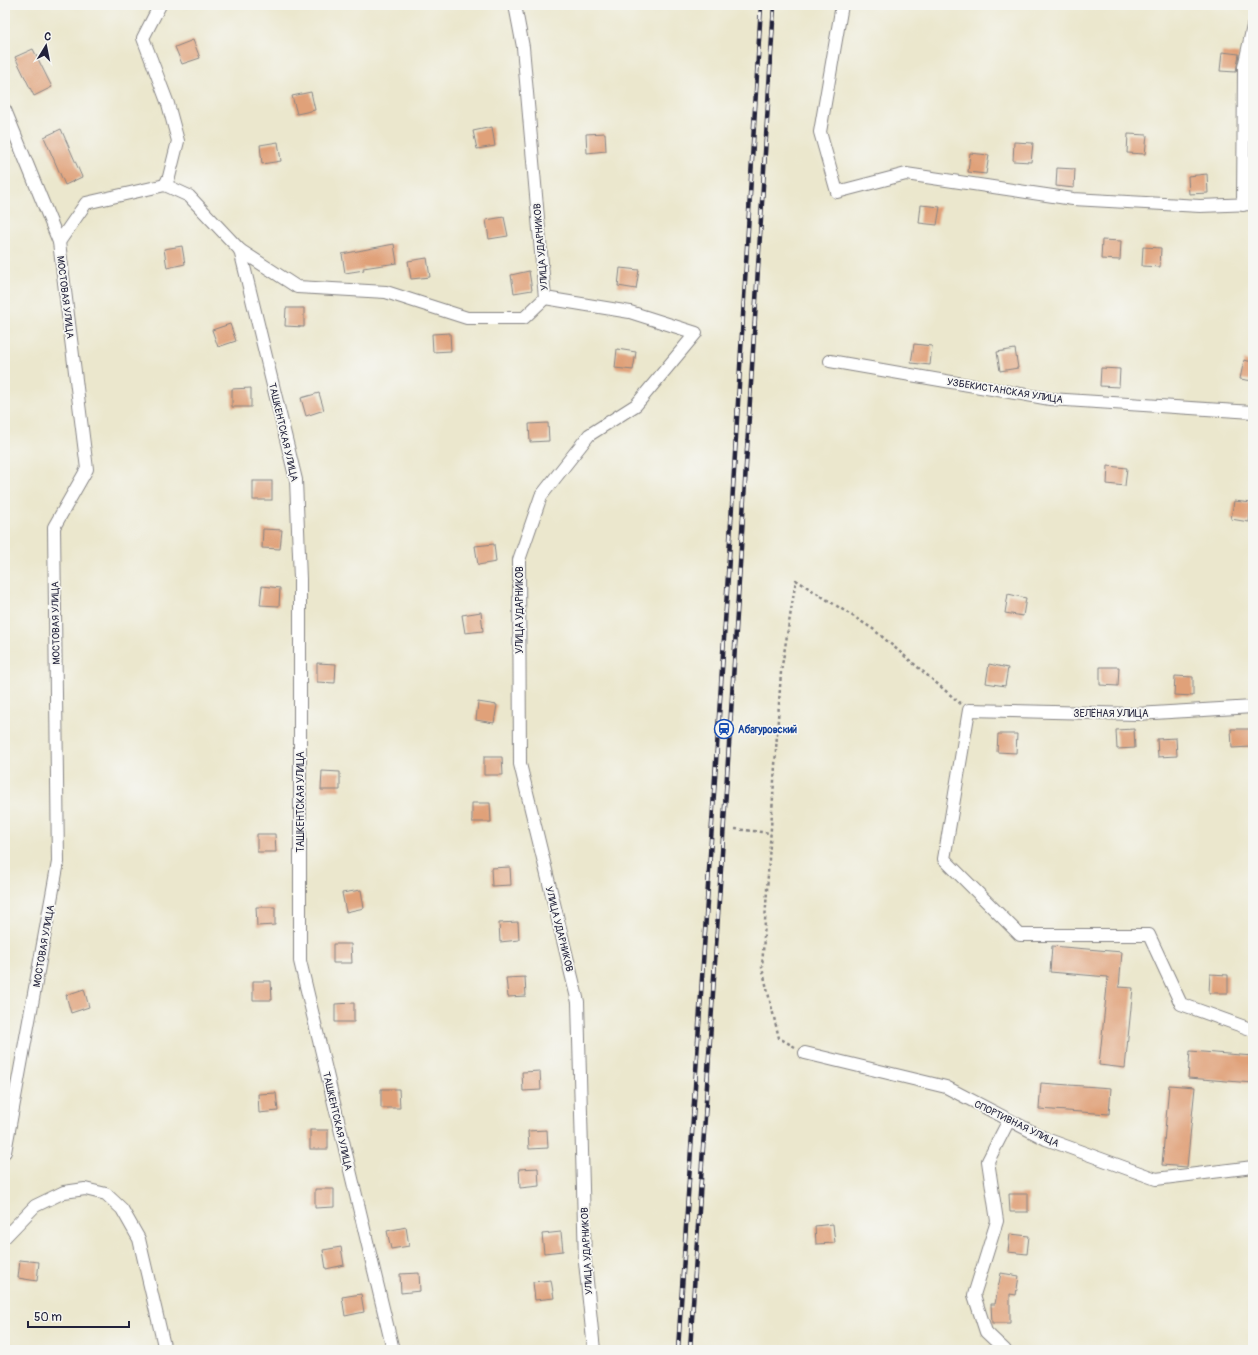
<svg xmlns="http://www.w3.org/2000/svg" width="1258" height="1355" font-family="Pangolin,sans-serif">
  <rect width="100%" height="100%" fill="#f6f6f2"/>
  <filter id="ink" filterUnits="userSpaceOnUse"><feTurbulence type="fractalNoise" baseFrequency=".025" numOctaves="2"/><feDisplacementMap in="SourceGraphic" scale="8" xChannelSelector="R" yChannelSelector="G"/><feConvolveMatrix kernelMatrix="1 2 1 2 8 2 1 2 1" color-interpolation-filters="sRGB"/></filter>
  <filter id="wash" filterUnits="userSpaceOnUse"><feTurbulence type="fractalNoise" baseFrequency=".012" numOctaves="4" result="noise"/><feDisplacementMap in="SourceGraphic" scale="16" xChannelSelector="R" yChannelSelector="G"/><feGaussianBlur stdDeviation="0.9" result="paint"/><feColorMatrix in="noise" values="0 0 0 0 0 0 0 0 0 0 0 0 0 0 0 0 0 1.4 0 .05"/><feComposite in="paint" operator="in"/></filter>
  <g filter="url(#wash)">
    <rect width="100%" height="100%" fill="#ebe7cd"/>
    <g id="blocks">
      <g fill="#e0a179">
        <polygon points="193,40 200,58 182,64 175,47"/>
        <polygon points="33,49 52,87 34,96 15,57"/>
        <polygon points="1222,52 1239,54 1236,72 1220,71"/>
        <polygon points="311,92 315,110 297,114 292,96"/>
        <polygon points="492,127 495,146 477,149 473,131"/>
        <polygon points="61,129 82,177 65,185 44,137"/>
        <polygon points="605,133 606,151 587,153 586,134"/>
        <polygon points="1128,134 1147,135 1145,154 1127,153"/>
        <polygon points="278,142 281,161 262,164 260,145"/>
        <polygon points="1014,142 1033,143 1031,162 1013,161"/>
        <polygon points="970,153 989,155 986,174 968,172"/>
        <polygon points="1057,168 1075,169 1074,188 1056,186"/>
        <polygon points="1207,174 1208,193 1189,194 1188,176"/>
        <polygon points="921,205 940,207 937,225 919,223"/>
        <polygon points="504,217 508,236 489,239 486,220"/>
        <polygon points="1102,240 1121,241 1120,260 1101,259"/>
        <polygon points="394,244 397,263 363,268 364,270 345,273 342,254"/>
        <polygon points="182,246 185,264 167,268 164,249"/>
        <polygon points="1143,247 1161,248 1160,267 1142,266"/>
        <polygon points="427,258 430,277 411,279 408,261"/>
        <polygon points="620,268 639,270 636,289 618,286"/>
        <polygon points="529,271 532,290 514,293 511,275"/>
        <polygon points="286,308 304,308 304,327 285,326"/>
        <polygon points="230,324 236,341 218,347 212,330"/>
        <polygon points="450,333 451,351 433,352 432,334"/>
        <polygon points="914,344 932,346 930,365 911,363"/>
        <polygon points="617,349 636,352 633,370 615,368"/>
        <polygon points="1015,349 1018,368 1000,371 997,352"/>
        <polygon points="1244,360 1253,362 1253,381 1240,379"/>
        <polygon points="1101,368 1120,369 1119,387 1100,386"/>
        <polygon points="251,388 251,407 232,407 232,389"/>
        <polygon points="319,393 324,410 306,416 301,398"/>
        <polygon points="548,423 549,441 530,442 529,424"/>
        <polygon points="1108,466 1127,468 1125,486 1107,484"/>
        <rect x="253" y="481" width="19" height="19"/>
        <polygon points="1234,501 1252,503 1249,522 1231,519"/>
        <polygon points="263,529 282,530 280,549 262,548"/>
        <polygon points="494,544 496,562 478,565 475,546"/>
        <polygon points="262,586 280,588 279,606 260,605"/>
        <polygon points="1008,594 1026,598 1023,616 1005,613"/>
        <polygon points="481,612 483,631 465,633 462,615"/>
        <polygon points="317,663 336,664 335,683 317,682"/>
        <polygon points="989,664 1008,668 1005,686 986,683"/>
        <polygon points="1100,667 1119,667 1118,686 1100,685"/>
        <polygon points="1175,676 1193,677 1193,696 1174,695"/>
        <polygon points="478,702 497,705 494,723 476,720"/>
        <polygon points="1134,729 1135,748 1117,749 1116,730"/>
        <polygon points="1231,729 1250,729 1251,747 1232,748"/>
        <polygon points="998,734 1017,734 1016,753 997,752"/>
        <polygon points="1176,738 1177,756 1158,757 1157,739"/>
        <polygon points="484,757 502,757 503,775 484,775"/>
        <polygon points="322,771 340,772 340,790 321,790"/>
        <polygon points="472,803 490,803 491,822 472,822"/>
        <polygon points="257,834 275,834 276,852 257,852"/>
        <polygon points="510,867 511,885 492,886 491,868"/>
        <polygon points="361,890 364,908 346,912 342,893"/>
        <polygon points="256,907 275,907 275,925 257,926"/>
        <polygon points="518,922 519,940 500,942 499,923"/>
        <polygon points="333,944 351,944 352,963 333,963"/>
        <polygon points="1052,946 1122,952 1119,987 1133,988 1125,1068 1099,1065 1108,977 1050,972"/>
        <polygon points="1210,974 1228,975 1228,993 1209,993"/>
        <polygon points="525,977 526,996 508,997 506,978"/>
        <polygon points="253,981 271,981 272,1000 253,1000"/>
        <polygon points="84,989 89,1007 71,1013 66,995"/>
        <polygon points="354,1003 354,1022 335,1022 335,1004"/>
        <polygon points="1190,1051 1253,1056 1253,1083 1188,1078"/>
        <polygon points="540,1071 541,1090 523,1091 522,1072"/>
        <polygon points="1041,1083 1111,1088 1109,1114 1039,1109"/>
        <polygon points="1169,1085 1195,1087 1187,1167 1162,1165"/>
        <polygon points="381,1089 399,1089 400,1108 381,1108"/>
        <polygon points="276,1093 278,1111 259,1113 258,1094"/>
        <rect x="310" y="1130" width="18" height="19"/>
        <polygon points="547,1130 548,1148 529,1149 528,1131"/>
        <polygon points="538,1168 539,1186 520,1188 519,1169"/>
        <polygon points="315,1189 334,1189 334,1207 315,1208"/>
        <polygon points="1009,1194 1028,1194 1028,1212 1010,1212"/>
        <polygon points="833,1224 835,1243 816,1244 815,1226"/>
        <polygon points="406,1227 409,1246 391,1249 387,1231"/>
        <polygon points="561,1232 563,1251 544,1253 542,1234"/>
        <polygon points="1010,1234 1029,1236 1027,1254 1008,1252"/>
        <polygon points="341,1247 344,1265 326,1269 323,1250"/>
        <polygon points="20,1260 39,1262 37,1281 18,1278"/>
        <polygon points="419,1273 420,1291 401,1293 400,1274"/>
        <polygon points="1001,1273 1019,1276 1016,1295 1010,1294 1010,1323 992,1323 991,1304 995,1304"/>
        <polygon points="551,1280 554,1298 535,1300 533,1282"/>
        <polygon points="361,1294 364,1312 345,1316 342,1297"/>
      </g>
    </g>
  </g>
  <g filter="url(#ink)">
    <use href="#blocks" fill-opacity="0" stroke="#868484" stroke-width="1"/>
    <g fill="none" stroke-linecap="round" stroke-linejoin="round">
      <defs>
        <g id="minor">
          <polyline points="160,5 143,38 168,104 178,141 169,177 165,185 189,196 240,250 297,287 386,292 467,318 524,318 545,298"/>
          <polyline points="515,5 523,47 545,298 630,312 696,333 636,405 589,435 541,496 519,560 520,764 578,1002 585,1262 594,1350"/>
          <polyline points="842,5 820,132 837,192 906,174 1073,199 1200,206 1253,204"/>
          <polyline points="5,110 59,242 87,469 54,527 58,862 5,1152"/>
          <polyline points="1243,205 1244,67 1253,26"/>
          <polyline points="59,242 86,203 165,185"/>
          <polyline points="240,250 296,480 300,579 300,961 393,1350"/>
          <polyline points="830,361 1050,399 1253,412"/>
          <polyline points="1253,707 1137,714 969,710 944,859 1020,935 1149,935 1181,1004 1253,1030"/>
          <polyline points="805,1053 946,1087 1046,1139 1156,1179 1253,1167"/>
          <polyline points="5,1237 35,1206 64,1192 85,1189 106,1194 122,1209 139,1239 165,1350"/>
          <polyline points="1005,1350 986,1332 974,1295 997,1221 988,1161 1009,1120"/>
        </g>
      </defs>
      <use href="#minor" stroke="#868484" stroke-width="14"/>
      <g stroke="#868484" stroke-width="2.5" stroke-dasharray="3 3" stroke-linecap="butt">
        <polyline points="735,829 771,833"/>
        <polyline points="795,1047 779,1038 762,968 781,672 796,580 873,629 961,704"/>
      </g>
      <use href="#minor" stroke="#fff" stroke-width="12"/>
      <defs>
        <g id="rail">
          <polyline points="678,1350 727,592 761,5"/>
          <polyline points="690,1350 730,729 774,5"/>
        </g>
      </defs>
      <use href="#rail" stroke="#22223b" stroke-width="4.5"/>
      <use href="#rail" stroke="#f6f6f2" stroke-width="3" stroke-dasharray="9" stroke-linecap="butt"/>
    </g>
  </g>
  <defs>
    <symbol id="station-ring" viewBox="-11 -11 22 22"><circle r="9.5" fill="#f6f6f2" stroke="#1a4fb4" stroke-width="1.5"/><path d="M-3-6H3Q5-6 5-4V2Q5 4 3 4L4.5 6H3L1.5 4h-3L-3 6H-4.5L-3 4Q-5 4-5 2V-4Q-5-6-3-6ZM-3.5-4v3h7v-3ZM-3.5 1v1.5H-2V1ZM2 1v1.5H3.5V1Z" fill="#1a4fb4"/></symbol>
  </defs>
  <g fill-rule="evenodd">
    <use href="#station-ring" x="713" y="718" width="22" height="22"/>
  </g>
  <g text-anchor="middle" stroke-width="3.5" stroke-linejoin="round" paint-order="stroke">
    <g font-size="10" fill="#22223b" stroke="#f6f6f2">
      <text transform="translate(540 247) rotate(-95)" y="4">УЛИЦА УДАРНИКОВ</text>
      <text transform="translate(66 297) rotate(83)" y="4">МОСТОВАЯ УЛИЦА</text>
      <text transform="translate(1005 390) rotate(9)" y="4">УЗБЕКИСТАНСКАЯ УЛИЦА</text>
      <text transform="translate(284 432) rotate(77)" y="4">ТАШКЕНТСКАЯ УЛИЦА</text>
      <text transform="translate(519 610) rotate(-90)" y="4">УЛИЦА УДАРНИКОВ</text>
      <text transform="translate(55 623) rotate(-91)" y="4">МОСТОВАЯ УЛИЦА</text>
      <text x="1111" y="717">ЗЕЛЁНАЯ УЛИЦА</text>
      <text transform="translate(300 802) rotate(-90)" y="4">ТАШКЕНТСКАЯ УЛИЦА</text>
      <text transform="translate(560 929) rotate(76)" y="4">УЛИЦА УДАРНИКОВ</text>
      <text transform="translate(43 946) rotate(-80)" y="4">МОСТОВАЯ УЛИЦА</text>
      <text transform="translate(338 1121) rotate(77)" y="4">ТАШКЕНТСКАЯ УЛИЦА</text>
      <text transform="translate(1017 1123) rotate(26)" y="4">СПОРТИВНАЯ УЛИЦА</text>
      <text transform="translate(586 1251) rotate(-93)" y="4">УЛИЦА УДАРНИКОВ</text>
    </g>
    <g font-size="10" font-weight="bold" fill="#164399" stroke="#f6f6f2" text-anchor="start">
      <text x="738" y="733">Абагуровский</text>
    </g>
  </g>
  <rect width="1258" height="1355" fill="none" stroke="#f6f6f2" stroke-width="20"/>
  <g transform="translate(46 46) rotate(10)" stroke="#f6f6f2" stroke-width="3" paint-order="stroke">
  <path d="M0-3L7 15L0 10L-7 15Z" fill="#22223b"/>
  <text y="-6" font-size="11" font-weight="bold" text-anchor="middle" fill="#22223b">С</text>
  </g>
  <path d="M28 1321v6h101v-6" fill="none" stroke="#22223b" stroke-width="2"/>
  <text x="34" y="1321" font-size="12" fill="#22223b" stroke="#f6f6f2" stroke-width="3" paint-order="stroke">50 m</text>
</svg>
